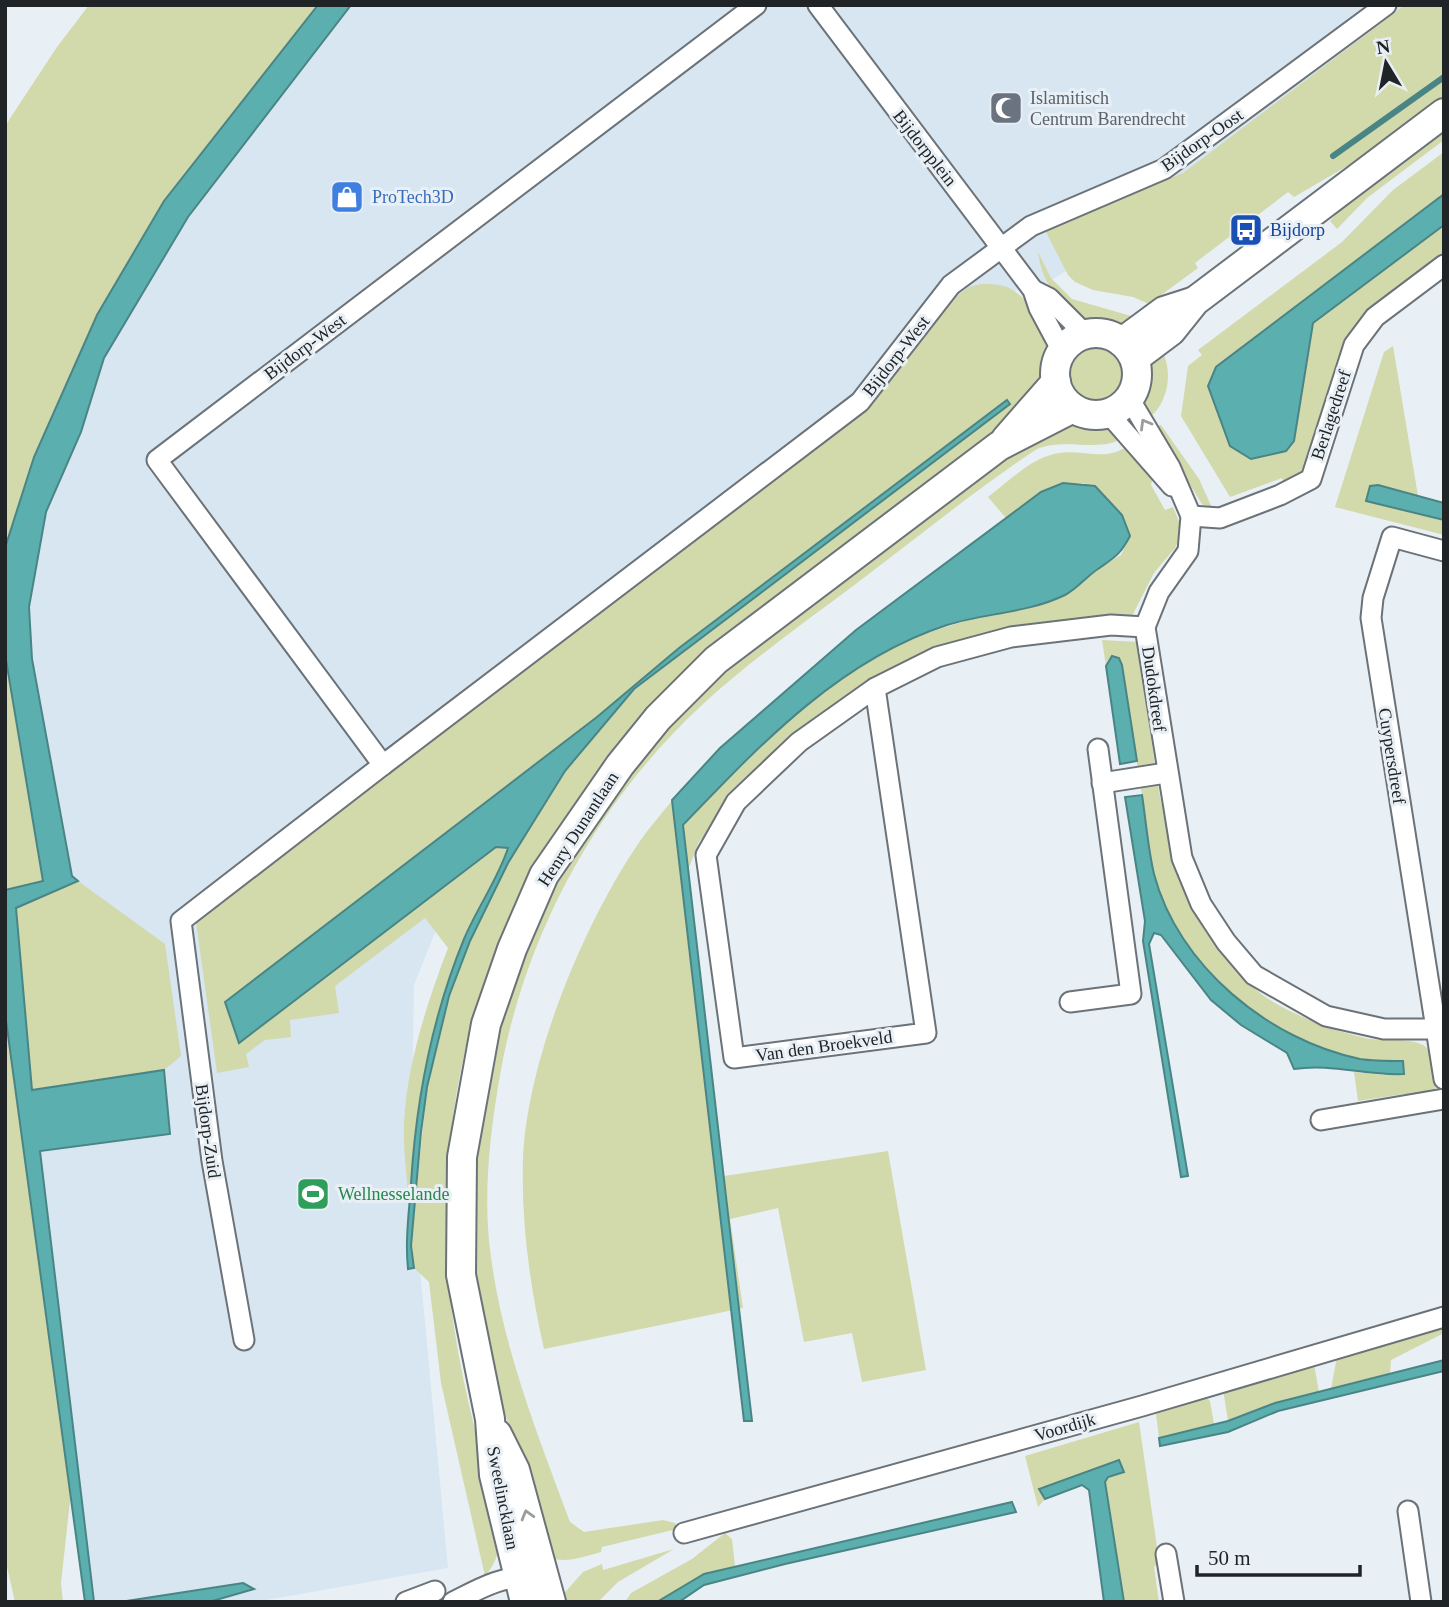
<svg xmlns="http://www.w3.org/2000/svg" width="1449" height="1607" font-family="'Times New Roman',serif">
  <rect width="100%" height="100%" fill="#e8f0f6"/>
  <polygon fill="#d7e6f1" points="283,5 1444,5 1370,81 1042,286 998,294 509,748 414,985 411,1172 448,1568 255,1602 91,1602 5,859 5,367"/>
  <g fill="#d2d9ab">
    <polygon points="89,5 318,5 164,201 97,315 34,457 5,548 5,126 57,47"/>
    <polygon points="1405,5 1444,5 1444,97 1368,154 1294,197 1288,192 1195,263 1198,268 1149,304 1133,297 1093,290 1075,282 1068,275 1046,232 1053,226 1183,173"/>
    <polygon points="1444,127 1444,140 1367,198 1337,229 1330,221 1356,193"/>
    <polygon points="1444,152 1444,258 1365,317 1300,477 1285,485 1282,478 1230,497 1181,416 1188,366 1202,355 1198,350 1342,242 1393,190"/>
    <path d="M1038,252L1051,278L1072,299L1138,318L1124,328C1079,325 1044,299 1038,252Z"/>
    <path d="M981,284C992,284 1002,284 1011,289C1045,308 1061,365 1035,396C1004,434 951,470 912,501C824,571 733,639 648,711C616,738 578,798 555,833C463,976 429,1160 454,1327C464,1395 484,1463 500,1529C500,1549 498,1561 485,1576L441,1383L429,1282L414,1268L411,1246L427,1087L449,996L470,941L508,863L565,771L634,690L1010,402L1007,400L679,648L597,717L225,1002L496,847H508C497,879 478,908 464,939C428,1023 416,1114 409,1204C407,1177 403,1149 404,1123C407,1064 427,1003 448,948L425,918L335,986L339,1013L290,1020L291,1037L265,1040L246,1054L249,1067L217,1073L196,922L204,912L867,411L957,296L969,287Z"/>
    <polygon points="1393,346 1418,496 1378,485 1366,500 1444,520 1444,535 1335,507 1384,352"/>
    <circle cx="1097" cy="374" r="26"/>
    <path d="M1160,348C1174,369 1169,402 1149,418C1138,394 1146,369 1160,348Z"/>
    <path d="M1076,421L1106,428L1122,438C1101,453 1065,437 1037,449C975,490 917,538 857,583C805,622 751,660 702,705C594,805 521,941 498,1087C489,1141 483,1202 491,1257C503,1348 538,1436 570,1522L584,1532L663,1520L675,1523L677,1529L602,1547L601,1552C583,1557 568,1563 550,1558L544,1547L487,1351L475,1293L471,1187L487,1066L522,951L567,859L623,777L709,683L1018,448Z"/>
    <polygon points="1161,425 1199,479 1213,510 1202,504 1154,427"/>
    <path d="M1129,445L1153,477L1151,485L1165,510L1173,507L1183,531L1175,548L1154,573L1132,616L1024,627L950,642L889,673L751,780L699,842L688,870L724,1176L888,1151L926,1370L862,1382L852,1333L804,1342L778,1208L730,1219L743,1308L544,1349C530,1286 521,1224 523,1159C527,1061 582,928 636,847C648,828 665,810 679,792L683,824L795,714L847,675L908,639L984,615L1097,569L1121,555L1130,536L1122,515L1084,483C1051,483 1031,499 1006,518L988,497C1008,482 1029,460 1054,454C1081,447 1104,464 1129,445Z"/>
    <path d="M1102,640L1139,642C1157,765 1156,898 1254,988C1278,1010 1333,1031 1365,1038C1381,1042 1408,1037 1423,1045C1438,1054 1438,1080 1434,1094L1407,1101L1404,1094L1358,1101L1354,1072L1383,1075L1403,1062C1389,1061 1374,1061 1360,1059C1267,1040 1181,967 1155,876C1148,854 1147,829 1144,807C1136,760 1129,712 1122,665L1107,660L1106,666Z"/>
    <polygon points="5,654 43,881 5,890"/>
    <polygon points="78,881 165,944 181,1056 164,1070 32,1090 16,908"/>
    <polygon points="5,1013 71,1492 61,1583 63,1602 15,1602 5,1558"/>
    <polygon points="1444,1325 1444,1333 1391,1360 1390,1374 1331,1389 1337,1357"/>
    <polygon points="1314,1364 1319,1392 1275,1403 1228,1421 1223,1389"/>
    <polygon points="1203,1395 1210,1401 1214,1424 1159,1438 1156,1414"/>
    <polygon points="1139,1422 1159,1561 1154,1567 1159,1602 1124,1602 1105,1482 1108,1477 1040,1487 1045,1499 1038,1507 1025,1456"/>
    <polygon points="725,1533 732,1539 735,1566 704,1574 657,1602 625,1602 631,1593 692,1559"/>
    <polygon points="674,1549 618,1582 598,1602 561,1602 561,1597 583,1572 602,1564 603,1570"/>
  </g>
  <g fill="#5bafaf" stroke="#4a8586" stroke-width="2">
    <polygon points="318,5 351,5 188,217 104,358 81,432 46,512 29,607 32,659 72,876 78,881 16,908 32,1090 164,1070 170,1134 40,1151 94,1602 85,1602 5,1013 5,890 43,881 5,654 5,548 34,457 97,315 164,201"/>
    <polygon points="1444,194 1444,225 1313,323 1294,441 1286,451 1251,459 1230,446 1208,386 1216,367"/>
    <path d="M1007,400L1010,404L634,689L565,771L508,863L470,941L449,996L427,1087L421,1132L411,1246L414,1268L408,1269C405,1240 409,1213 411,1184C416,1100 432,1017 464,939C477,908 498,879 508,848L496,847L239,1043L225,1002L597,717L679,648Z"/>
    <path d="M1063,483L1095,486L1122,515L1130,536C1120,555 1115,557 1098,569C1087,576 1077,589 1065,595C1028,613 985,613 947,625C839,660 759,746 683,825L752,1421H744L672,800L720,748L856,630L1041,492Z"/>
    <polygon points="1378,485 1444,503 1444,520 1366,501 1370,486"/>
    <polygon points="1112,656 1119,658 1122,665 1137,761 1120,764 1106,666"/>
    <path d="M1142,795C1146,821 1148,849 1154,874C1178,966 1269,1040 1360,1059C1373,1061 1389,1061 1403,1061L1404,1074C1367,1076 1331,1063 1294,1069L1287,1053L1241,1025L1211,1000L1161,935L1154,933L1149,944L1188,1176L1181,1177L1143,941L1145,921L1125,797Z"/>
    <polygon points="1444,1360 1444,1371 1278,1411 1228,1432 1160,1446 1159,1438 1228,1421 1275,1403"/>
    <polygon points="1119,1460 1124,1472 1108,1477 1105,1482 1124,1602 1104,1602 1089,1490 1082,1485 1045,1499 1039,1489"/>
    <polygon points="1012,1502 1016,1512 785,1564 704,1585 679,1602 657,1602 704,1574"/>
    <polygon points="243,1583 254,1589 209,1602 120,1602"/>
  </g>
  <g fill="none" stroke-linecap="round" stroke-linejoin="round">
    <polyline stroke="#4a8586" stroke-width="6" points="1333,156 1444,77"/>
    <defs>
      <g id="street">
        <polyline points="756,5 157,460 383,765 860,402 951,285 1031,226 1164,169 1386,5"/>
        <polyline points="818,5 1033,290 1039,308 1062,351"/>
        <polyline points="1033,290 1049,298 1085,334"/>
        <polyline points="1129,398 1170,467 1191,516 1188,551 1159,592 1145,627 1182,858 1201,904 1226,942 1254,975 1326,1016 1384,1029 1444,1029"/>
        <polyline points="1108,413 1172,486"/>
        <polyline points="1191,516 1220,518 1280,495 1311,479 1354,345 1375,317 1444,265"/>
        <polyline points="1444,551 1392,537 1373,598 1371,618 1444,1079"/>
        <polyline points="875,688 926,1033 734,1058 706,855 736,802 799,742 875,688 937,657 1011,637 1111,625 1145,627"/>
        <polyline points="1102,783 1166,773"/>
        <polyline points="1070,1002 1131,994 1098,749"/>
        <polyline points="1321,1120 1444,1099"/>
        <polyline points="244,1340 212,1161 181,921 383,765"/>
        <polyline points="1408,1511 1421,1602"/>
        <polyline points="684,1533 1142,1406 1444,1317"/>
        <polyline points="1166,1554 1174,1602"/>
        <polyline points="406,1602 435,1591"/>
        <path d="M453,1602C477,1590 504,1574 531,1578"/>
      </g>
      <g id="secondary">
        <circle cx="1096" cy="374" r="41"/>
        <polyline points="1122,342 1164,311 1192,302"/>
        <polyline points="1135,358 1171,331 1195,301 1444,113"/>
        <polyline points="1006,439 1056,382"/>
        <polyline points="497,1434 515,1470 551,1602"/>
        <polyline points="525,1602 494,1475 490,1419 461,1275 462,1157 486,1024 512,949 544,875 620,765 658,718 716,660 999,446 1073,408"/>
      </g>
    </defs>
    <use href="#street" stroke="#6b7278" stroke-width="23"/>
    <use href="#secondary" stroke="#6b7278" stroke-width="32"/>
    <use href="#street" stroke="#fff" stroke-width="19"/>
    <use href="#secondary" stroke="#fff" stroke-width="28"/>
  </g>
  <defs><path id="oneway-chevron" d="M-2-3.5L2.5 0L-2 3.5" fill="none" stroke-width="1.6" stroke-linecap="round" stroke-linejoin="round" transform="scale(1.75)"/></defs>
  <g stroke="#9b9c9d">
    <use href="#oneway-chevron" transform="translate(1145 424) rotate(-120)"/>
    <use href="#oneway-chevron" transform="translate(527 1515) rotate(-106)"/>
  </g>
  <defs>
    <symbol id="mosque-square" viewBox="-11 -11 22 22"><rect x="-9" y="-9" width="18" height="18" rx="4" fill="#6b7280" stroke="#e8f0f6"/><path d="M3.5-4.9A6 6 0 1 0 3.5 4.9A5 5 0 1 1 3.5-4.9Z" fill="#fff"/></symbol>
    <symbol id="shop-square" viewBox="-11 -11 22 22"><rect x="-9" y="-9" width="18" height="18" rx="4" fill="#3f7fe0" stroke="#e8f0f6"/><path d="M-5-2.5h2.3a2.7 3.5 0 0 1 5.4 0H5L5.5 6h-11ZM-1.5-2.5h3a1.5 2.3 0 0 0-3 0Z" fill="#fff"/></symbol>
    <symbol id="bus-square" viewBox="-11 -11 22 22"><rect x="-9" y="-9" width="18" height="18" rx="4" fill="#1a4fb4" stroke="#e8f0f6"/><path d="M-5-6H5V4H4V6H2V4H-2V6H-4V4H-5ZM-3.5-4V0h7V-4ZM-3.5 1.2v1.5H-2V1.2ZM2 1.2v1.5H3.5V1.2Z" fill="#fff"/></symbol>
    <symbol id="stadium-square" viewBox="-11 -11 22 22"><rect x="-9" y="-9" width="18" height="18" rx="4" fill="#2e9e5b" stroke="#e8f0f6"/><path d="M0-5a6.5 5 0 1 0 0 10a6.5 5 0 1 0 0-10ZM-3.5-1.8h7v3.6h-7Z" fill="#fff"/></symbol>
  </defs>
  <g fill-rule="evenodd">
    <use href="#mosque-square" x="987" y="89" width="38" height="38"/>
    <use href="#shop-square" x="328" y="178" width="38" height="38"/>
    <use href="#bus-square" x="1227" y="211" width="38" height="38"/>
    <use href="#stadium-square" x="294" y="1175" width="38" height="38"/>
  </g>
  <g text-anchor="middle" stroke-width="6" stroke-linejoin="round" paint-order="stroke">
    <g font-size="18" fill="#5b616d" stroke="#e8f0f6" text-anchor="start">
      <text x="1030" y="104">Islamitisch<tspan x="1030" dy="21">Centrum Barendrecht</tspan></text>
    </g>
    <g font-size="18" fill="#212426" stroke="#e8f0f6">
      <text transform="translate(1202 140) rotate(-35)" y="6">Bijdorp-Oost</text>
      <text transform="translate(925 148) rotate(52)" y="6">Bijdorpplein</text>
      <text transform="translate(305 347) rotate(-37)" y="6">Bijdorp-West</text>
      <text transform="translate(896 356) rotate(-52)" y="6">Bijdorp-West</text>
      <text transform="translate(1331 415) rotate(-72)" y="6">Berlagedreef</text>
      <text transform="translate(1154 689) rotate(82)" y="6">Dudokdreef</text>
      <text transform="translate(1392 756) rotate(81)" y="6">Cuypersdreef</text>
      <text transform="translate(578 829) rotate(-57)" y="6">Henry Dunantlaan</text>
      <text transform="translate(824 1046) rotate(-8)" y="6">Van den Broekveld</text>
      <text transform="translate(208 1131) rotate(82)" y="6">Bijdorp-Zuid</text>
      <text transform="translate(1065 1427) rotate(-16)" y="6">Voordijk</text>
      <text transform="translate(503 1498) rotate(79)" y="6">Sweelincklaan</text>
    </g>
    <g font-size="18" fill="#366cbe" stroke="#e8f0f6" text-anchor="start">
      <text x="372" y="203">ProTech3D</text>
    </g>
    <g font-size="18" fill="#164399" stroke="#e8f0f6" text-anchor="start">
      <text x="1270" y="236">Bijdorp</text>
    </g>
    <g font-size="18" fill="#27864d" stroke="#e8f0f6" text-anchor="start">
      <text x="338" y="1200">Wellnesselande</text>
    </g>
  </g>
  <rect width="1449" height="1607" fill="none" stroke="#212426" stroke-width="14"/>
  <g transform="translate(1386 63) rotate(350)" stroke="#e8f0f6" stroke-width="5" paint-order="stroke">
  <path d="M0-5L12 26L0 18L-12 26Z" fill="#212426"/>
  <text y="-10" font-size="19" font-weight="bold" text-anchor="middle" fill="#212426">N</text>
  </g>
  <path d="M1197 1565v10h163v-10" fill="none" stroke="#212426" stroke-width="3.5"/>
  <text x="1208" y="1565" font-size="21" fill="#212426" stroke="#e8f0f6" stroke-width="5" paint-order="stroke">50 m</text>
</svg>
